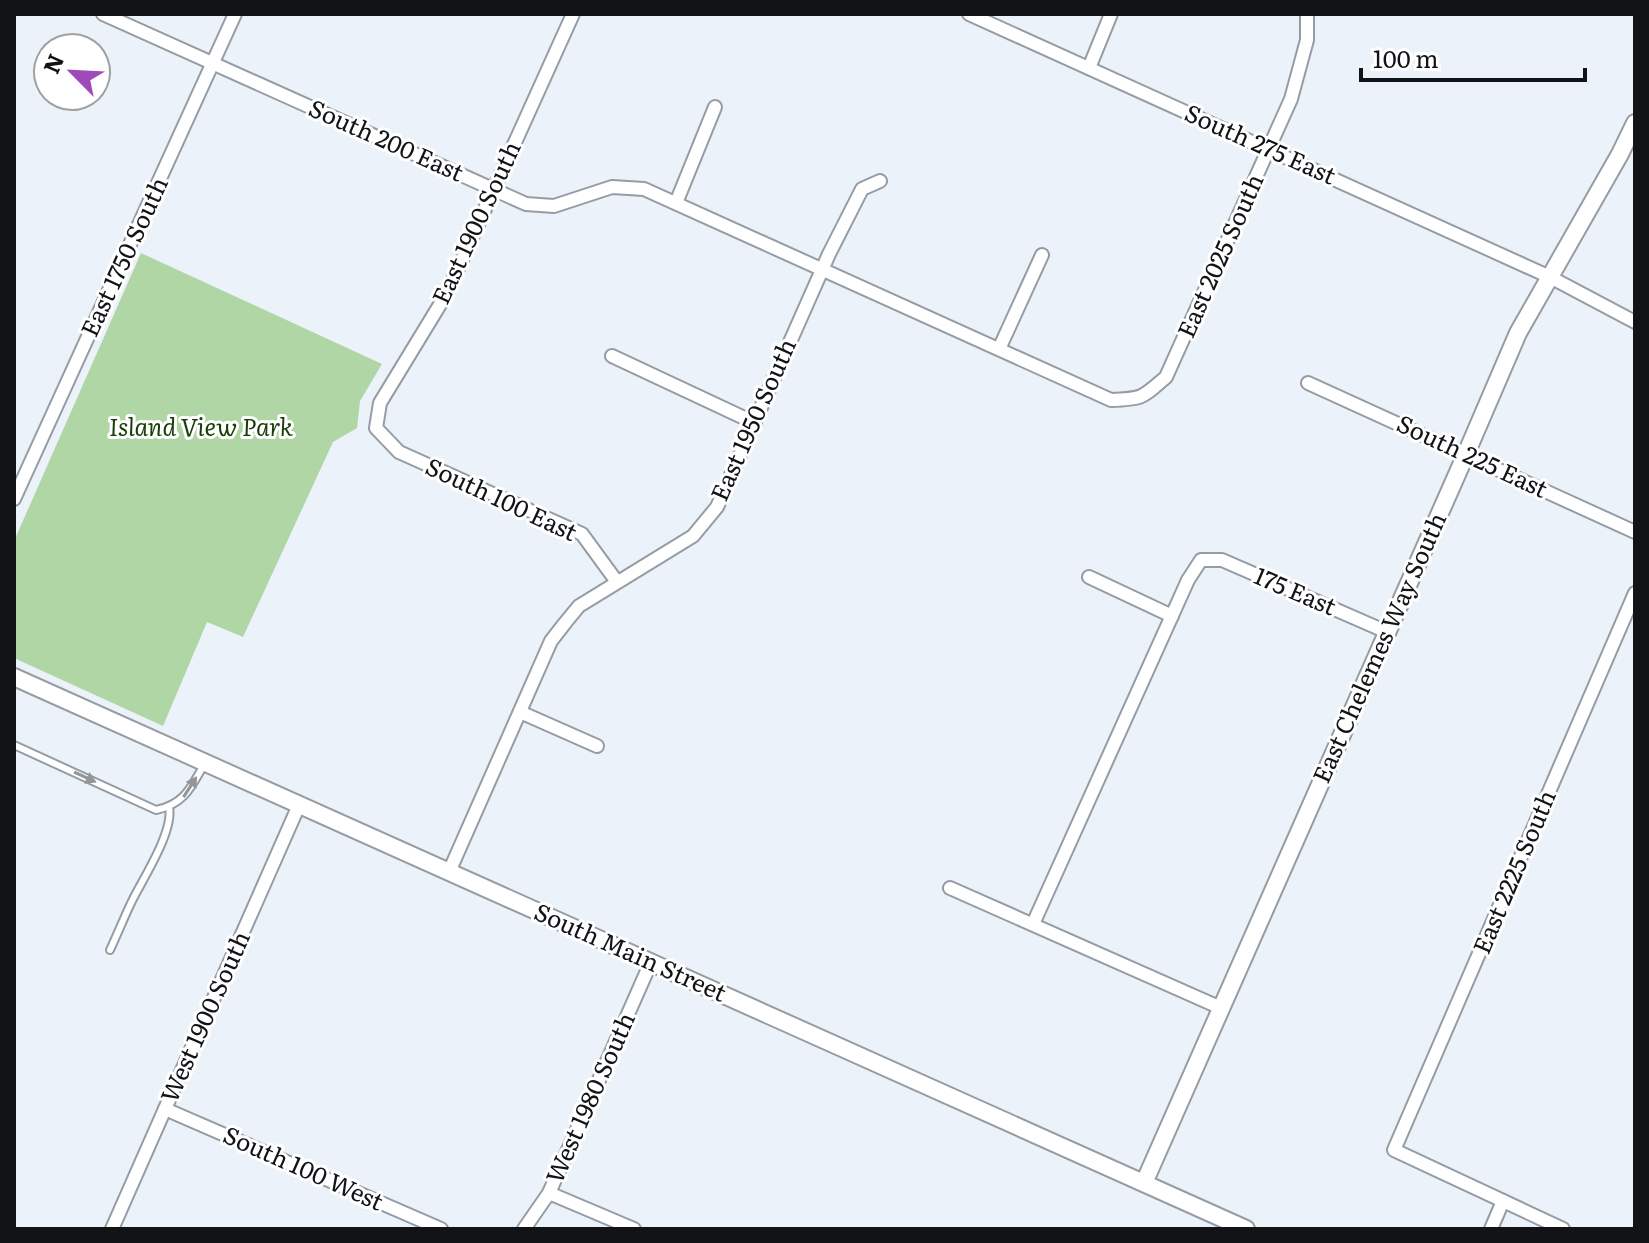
<svg xmlns="http://www.w3.org/2000/svg" width="1649" height="1243" font-family="Literata,serif">
  <rect width="100%" height="100%" fill="#ecf2fa"/>
  <polygon fill="#b0d6a5" points="141,253 382,364 360,401 357,428 333,442 243,637 207,622 163,726 14,658 14,541"/>
  <g fill="none" stroke-linecap="round" stroke-linejoin="round">
    <defs>
      <g id="lane">
        <path d="M14,745L156,810C185,804 191,787 205,763"/>
        <path d="M110,950C118,933 125,915 133,899C144,877 174,831 169,807"/>
      </g>
      <g id="street">
        <path d="M103,14L526,204L554,206L612,187L644,189L1111,400C1143,399 1142,398 1166,377L1291,99L1307,40V14"/>
        <polyline points="573,14 447,293 380,403 376,428 399,452 582,534 617,582"/>
        <polyline points="969,14 1550,277 1635,322"/>
        <polyline points="1089,68 1111,14"/>
        <polyline points="676,203 715,107"/>
        <polyline points="999,349 1042,255"/>
        <polyline points="612,356 755,423"/>
        <polyline points="1308,383 1635,532"/>
        <polyline points="14,499 235,14"/>
        <polyline points="1089,577 1172,616"/>
        <polyline points="520,712 597,746"/>
        <polyline points="449,872 551,641 565,623 579,606 693,536 717,507 829,254 862,189 880,181"/>
        <polyline points="950,888 1221,1008"/>
        <polyline points="1033,924 1188,580 1201,560 1222,560 1387,632"/>
        <polyline points="165,1109 441,1229"/>
        <polyline points="549,1193 634,1229"/>
        <polyline points="112,1229 299,805"/>
        <polyline points="524,1229 549,1193 651,962"/>
        <polyline points="1491,1229 1503,1201"/>
        <polyline points="1563,1229 1394,1150 1635,593"/>
      </g>
      <g id="secondary">
        <polyline points="14,677 1246,1229"/>
        <polyline points="1144,1183 1466,454 1518,333 1620,154 1635,123"/>
      </g>
    </defs>
    <use href="#lane" stroke="#969ca3" stroke-width="10"/>
    <use href="#street" stroke="#969ca3" stroke-width="16"/>
    <use href="#secondary" stroke="#969ca3" stroke-width="20"/>
    <use href="#lane" stroke="#fff" stroke-width="6"/>
    <use href="#street" stroke="#fff" stroke-width="12"/>
    <use href="#secondary" stroke="#fff" stroke-width="16"/>
  </g>
  <defs><path id="oneway-solid" d="M-6-.8H1V-3.2L6.5 0L1 3.2V.8H-6Z" transform="scale(2)"/></defs>
  <g fill="#949596">
    <use href="#oneway-solid" transform="translate(85 777) rotate(25)"/>
    <use href="#oneway-solid" transform="translate(190 787) rotate(-57)"/>
  </g>
  <g text-anchor="middle" stroke-width="6" stroke-linejoin="round" paint-order="stroke">
    <g font-size="24" fill="#111316" stroke="#fff">
      <text transform="translate(386 141) rotate(24)" y="8">South 200 East</text>
      <text transform="translate(1260 145) rotate(24)" y="8">South 275 East</text>
      <text transform="translate(477 223) rotate(-65)" y="8">East 1900 South</text>
      <text transform="translate(1221 256) rotate(-66)" y="8">East 2025 South</text>
      <text transform="translate(125 257) rotate(-65)" y="8">East 1750 South</text>
      <text transform="translate(754 420) rotate(-66)" y="8">East 1950 South</text>
      <text transform="translate(1472 457) rotate(25)" y="8">South 225 East</text>
      <text transform="translate(501 500) rotate(25)" y="8">South 100 East</text>
      <text transform="translate(1295 592) rotate(23)" y="8">175 East</text>
      <text transform="translate(1380 648) rotate(-66)" y="8">East Chelemes Way South</text>
      <text transform="translate(1515 872) rotate(-67)" y="8">East 2225 South</text>
      <text transform="translate(630 953) rotate(24)" y="8">South Main Street</text>
      <text transform="translate(206 1017) rotate(-66)" y="8">West 1900 South</text>
      <text transform="translate(591 1098) rotate(-66)" y="8">West 1980 South</text>
      <text transform="translate(303 1169) rotate(24)" y="8">South 100 West</text>
    </g>
    <g font-size="24" font-style="italic" fill="#193f09" stroke="#fff">
      <text x="201" y="436">Island View Park</text>
    </g>
  </g>
  <rect width="1649" height="1243" fill="none" stroke="#111316" stroke-width="32"/>
  <g transform="translate(72 72) rotate(294)"><circle r="38" fill="#ffffff" stroke="#a0a1a2" stroke-width="2"/>
  <path d="M0-6L14 30L0 20L-14 30Z" fill="#9e4ab8"/>
  <text y="-12" font-size="22" font-weight="bold" text-anchor="middle" fill="#111316">N</text>
  </g>
  <path d="M1361 68v12h224v-12" fill="none" stroke="#111316" stroke-width="4"/>
  <text x="1373" y="68" font-size="24" fill="#111316" stroke="#ffffff" stroke-width="6" paint-order="stroke">100 m</text>
</svg>
